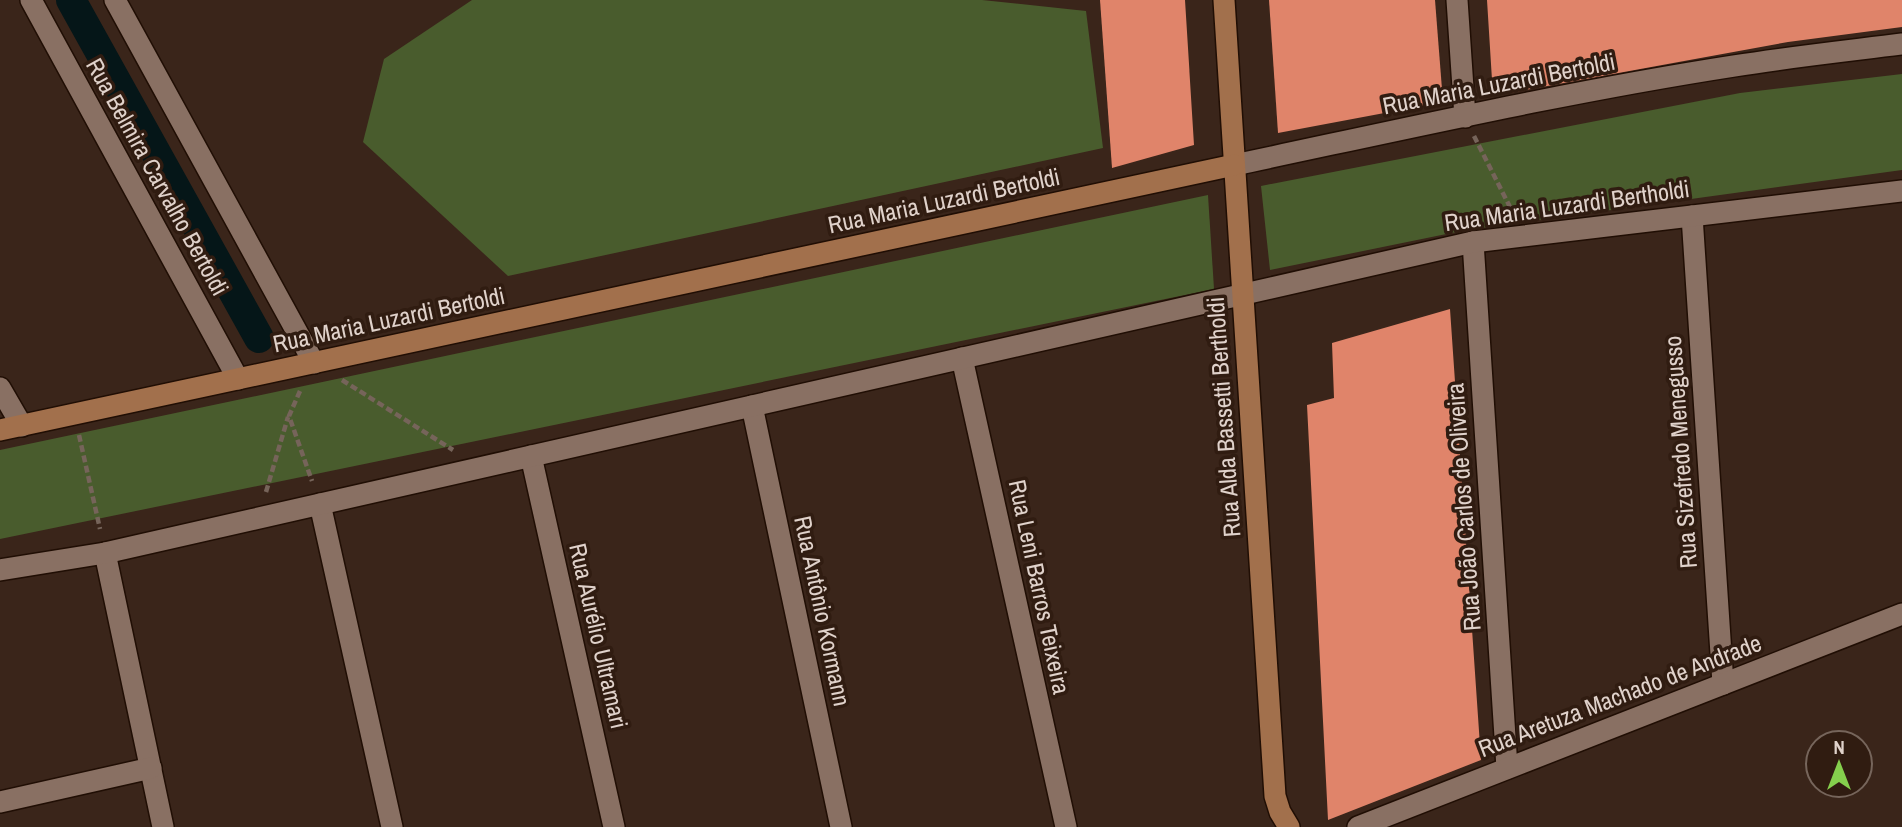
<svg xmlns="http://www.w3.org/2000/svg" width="1902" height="827" font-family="'Archivo Narrow',sans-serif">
  <rect width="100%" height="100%" fill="#3a251a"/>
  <g fill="#495c2d">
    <polygon points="472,0 982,0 1086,11 1103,148 508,276 363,142 384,59"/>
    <polygon points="1902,74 1902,170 1466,230 1270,270 1261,186 1740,93"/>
    <polygon points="1208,195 1214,289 0,539 0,450"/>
  </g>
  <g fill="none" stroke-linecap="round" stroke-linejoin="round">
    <polyline stroke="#051618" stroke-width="30" points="71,0 259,338"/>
  </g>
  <g fill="#e0846a">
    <polygon points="1100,0 1185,0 1194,145 1112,168"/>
    <polygon points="1269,0 1435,0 1443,102 1278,133"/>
    <polygon points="1487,0 1902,0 1902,27 1788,42 1493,96"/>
    <polygon points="1450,309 1481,760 1328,820 1307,405 1334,398 1332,343"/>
  </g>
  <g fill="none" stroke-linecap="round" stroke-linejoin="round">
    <defs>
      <g id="street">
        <polyline points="31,0 238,379"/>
        <polyline points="115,0 314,363"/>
        <polyline points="1457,0 1465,117"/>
        <path d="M1234,165C1400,130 1566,92 1734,66C1790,57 1846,51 1902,44"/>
        <polyline points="1692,216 1723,684"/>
        <polyline points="1473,242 1507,768"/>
        <polyline points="962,358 1066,827"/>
        <polyline points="0,388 22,426"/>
        <polyline points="752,406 841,827"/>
        <polyline points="531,456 614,827"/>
        <polyline points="320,504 392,827"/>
        <polyline points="105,553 163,827"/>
        <polyline points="0,570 105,553 1473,242 1902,191"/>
        <polyline points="0,802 151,768"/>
        <polyline points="1358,827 1902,614"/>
      </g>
      <g id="secondary">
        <polyline points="1224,0 1275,796 1280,812 1289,827"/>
        <polyline points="0,430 1234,165"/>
      </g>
    </defs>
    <use href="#street" stroke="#200e04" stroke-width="24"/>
    <use href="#secondary" stroke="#200e04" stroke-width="24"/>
    <g stroke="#76645a" stroke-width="4.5" stroke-dasharray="7 3.5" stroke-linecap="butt">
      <polyline points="1474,136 1513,213"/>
      <polyline points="342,380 453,450"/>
      <polyline points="300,391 289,416 312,481"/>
      <polyline points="79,435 100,529"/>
      <polyline points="266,492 288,417"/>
    </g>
    <use href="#street" stroke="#897063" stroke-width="21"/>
    <use href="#secondary" stroke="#a2704c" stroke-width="21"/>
  </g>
  <g text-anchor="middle" stroke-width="7" stroke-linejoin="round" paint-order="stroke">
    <g font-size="24" fill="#e0d2cb" stroke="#301c11">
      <text transform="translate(1499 84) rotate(-11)" y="8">Rua Maria Luzardi Bertoldi</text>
      <text transform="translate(157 177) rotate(61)" y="8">Rua Belmira Carvalho Bertoldi</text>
      <text transform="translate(944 201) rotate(-12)" y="8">Rua Maria Luzardi Bertoldi</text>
      <text transform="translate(1567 206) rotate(-8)" y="8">Rua Maria Luzardi Bertholdi</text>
      <text transform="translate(389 320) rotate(-12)" y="8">Rua Maria Luzardi Bertoldi</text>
      <text transform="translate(1224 417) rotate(-94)" y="8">Rua Alda Bassetti Bertholdi</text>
      <text transform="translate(1681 452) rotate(-94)" y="8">Rua Sizefredo Menegusso</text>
      <text transform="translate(1464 507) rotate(-94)" y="8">Rua João Carlos de Oliveira</text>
      <text transform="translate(1039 587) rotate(78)" y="8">Rua Leni Barros Teixeira</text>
      <text transform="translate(822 611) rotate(78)" y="8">Rua Antônio Kormann</text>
      <text transform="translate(598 636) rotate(77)" y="8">Rua Aurélio Ultramari</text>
      <text transform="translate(1620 696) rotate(-21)" y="8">Rua Aretuza Machado de Andrade</text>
    </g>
  </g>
  <g transform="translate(1839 764)"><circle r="33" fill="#301c11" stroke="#76655b" stroke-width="2"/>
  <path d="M0-5L12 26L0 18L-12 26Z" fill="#85cf4d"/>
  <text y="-10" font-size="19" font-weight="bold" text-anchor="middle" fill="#e0d2cb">N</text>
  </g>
</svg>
